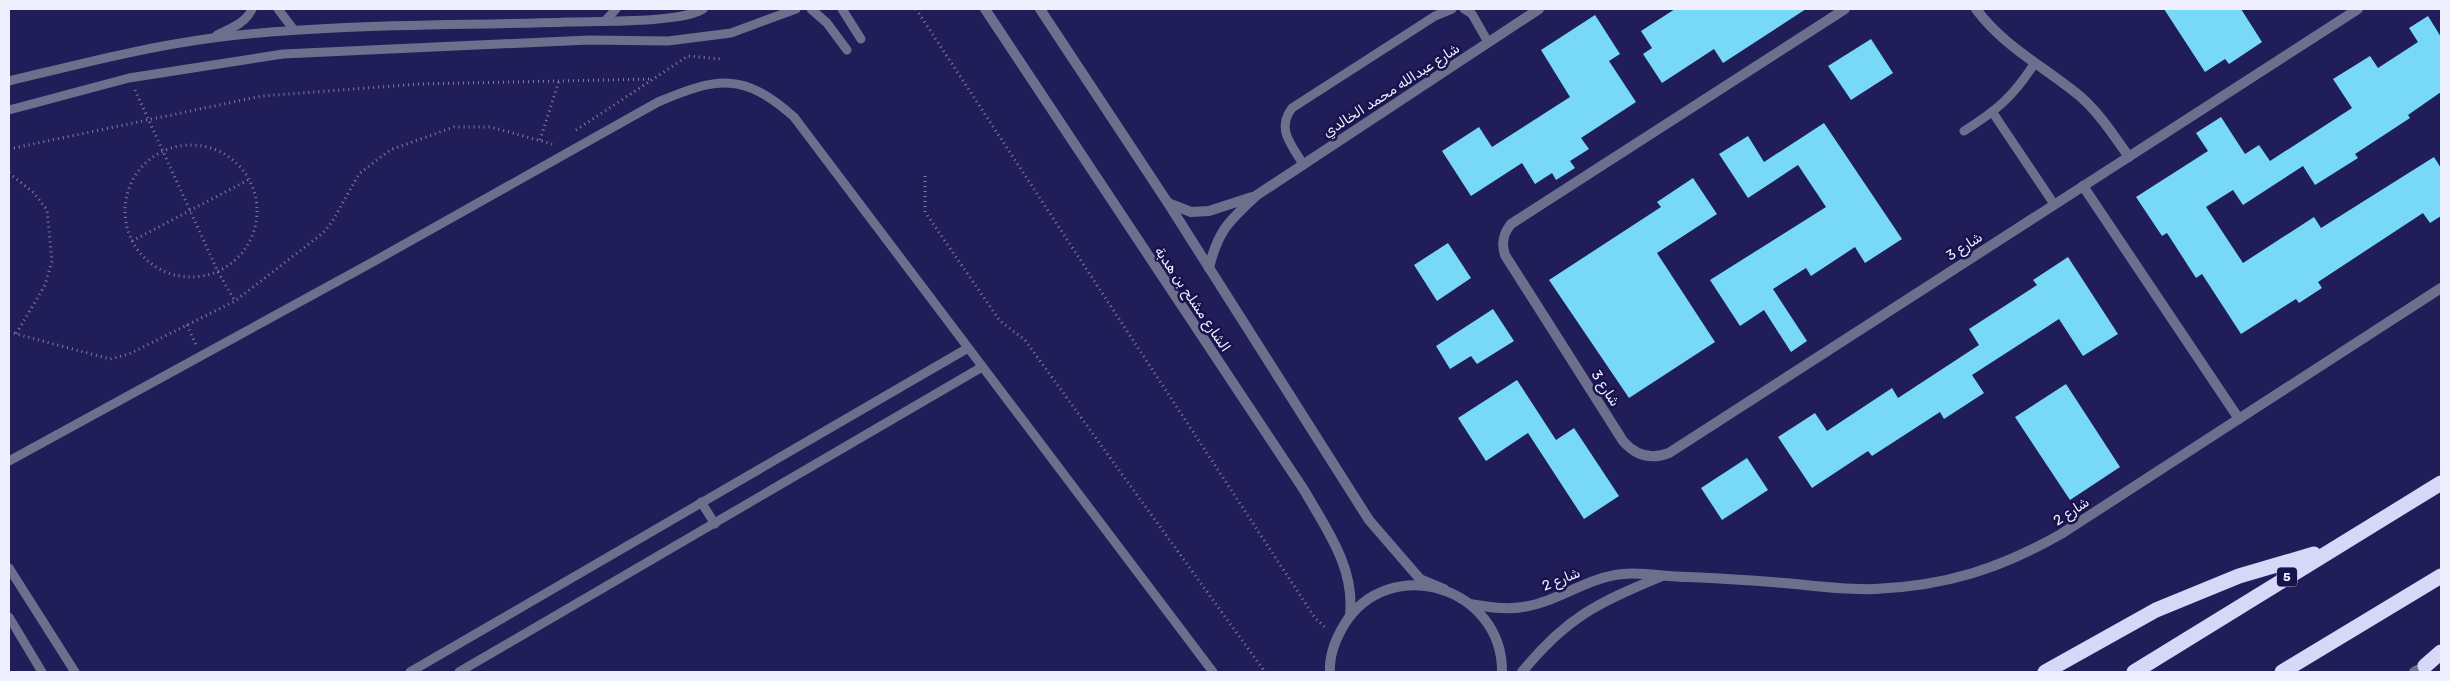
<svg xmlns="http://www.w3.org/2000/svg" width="2450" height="681" font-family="Rubik,Cairo,sans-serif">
  <rect width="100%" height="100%" fill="#211d58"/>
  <g fill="#77d9f7">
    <polygon points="1675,9 1806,9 1723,63 1714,49 1662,83 1643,54 1652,48 1641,31"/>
    <polygon points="2164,9 2241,9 2262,42 2229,64 2225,59 2205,72"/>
    <polygon points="1595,15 1620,54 1609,61 1636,102 1581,138 1589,149 1570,161 1575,168 1556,180 1552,173 1535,184 1522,163 1471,196 1442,151 1479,127 1492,147 1570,97 1541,50"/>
    <polygon points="2428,16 2441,37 2441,92 2408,115 2410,118 2355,154 2358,158 2315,185 2303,166 2243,205 2233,190 2206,207 2243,263 2314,217 2321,228 2434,157 2441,168 2441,216 2430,223 2423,213 2318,282 2322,288 2299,303 2296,299 2241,334 2202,274 2196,278 2167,233 2162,236 2136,197 2208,151 2196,133 2221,117 2245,154 2259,145 2270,161 2352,108 2333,79 2370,56 2378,68 2418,42 2409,28"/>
    <polygon points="1871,39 1893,73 1851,100 1828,66"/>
    <polygon points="1824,123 1902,239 1865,263 1855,247 1811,276 1806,268 1773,289 1807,341 1791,352 1764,310 1740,326 1710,280 1826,207 1798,165 1748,198 1719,154 1748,136 1764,162"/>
    <polygon points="1693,178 1717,214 1657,253 1715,342 1629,398 1549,280 1661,207 1657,202"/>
    <polygon points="1448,243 1471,278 1437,301 1414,265"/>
    <polygon points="2068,257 2118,334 2083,356 2059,319 1972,375 1984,393 1944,419 1940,412 1872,456 1868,451 1812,488 1778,437 1815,413 1827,431 1892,388 1898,398 1979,345 1969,329 2037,285 2033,280"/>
    <polygon points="1493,309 1514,341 1477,364 1471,356 1450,369 1436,346"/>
    <polygon points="1517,380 1556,440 1574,428 1619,496 1584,519 1528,433 1486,461 1458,418"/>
    <polygon points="2066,384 2120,467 2070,500 2015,417"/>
    <polygon points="1747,458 1768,490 1722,520 1701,488"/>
  </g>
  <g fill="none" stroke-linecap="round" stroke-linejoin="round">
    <g stroke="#7f7ea5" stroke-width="3" stroke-dasharray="1 4" stroke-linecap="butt">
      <polyline points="916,9 1315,618 1327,629"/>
      <polyline points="135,90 218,272 235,301"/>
      <polyline points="576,130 688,56 721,59"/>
      <polyline points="540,140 559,81"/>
      <circle cx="191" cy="211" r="66"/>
      <polyline points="9,149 262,96 420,84 652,79"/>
      <polyline points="9,173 34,193 47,210 52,261 45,285 16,334"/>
      <polyline points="925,176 925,212 1000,321 1025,340 1265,672"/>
      <polyline points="132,241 250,179"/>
      <polyline points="187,325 196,345"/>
      <polyline points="9,332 110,359 129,354 235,301 323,233 332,222 359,174 390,150 454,127 491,127 552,144"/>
    </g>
    <g stroke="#6d708d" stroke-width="9">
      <polyline points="278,9 294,30"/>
      <polyline points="811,9 827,23 847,50"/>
      <polyline points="842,9 861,39"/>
      <polyline points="1464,9 1472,14 1488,42"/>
      <polyline points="605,21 616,9"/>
      <path d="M217,35C231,28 246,23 252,9"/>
      <path d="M9,81C76,65 144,47 213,38C330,23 450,26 568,22C597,21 682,23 703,9"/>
      <polyline points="9,110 129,78 283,54 589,40 668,41 731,33 796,9"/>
      <polyline points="1993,113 2054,204"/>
      <path d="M1964,131C1996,111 2014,96 2034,64"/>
      <path d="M1303,164C1291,144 1276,129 1292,108L1435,16L1452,9"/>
      <path d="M9,461L371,263L658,102C717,77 744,72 794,117L1213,672"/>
      <polyline points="701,502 715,524"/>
      <polyline points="9,568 75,672"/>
      <polyline points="9,617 42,672"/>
      <polyline points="410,672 968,348"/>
      <polyline points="459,672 982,367"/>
    </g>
    <g stroke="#6d708d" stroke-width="10">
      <path d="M1845,9L1511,224C1503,234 1501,243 1505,255L1623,441C1636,456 1651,460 1669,453L2358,9"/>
      <path d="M1976,9C2004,47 2045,67 2081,97C2100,114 2114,136 2129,157"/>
      <polyline points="2083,186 2239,419"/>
    </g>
    <g stroke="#6d708d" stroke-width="10">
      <path d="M985,9L1304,490C1327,530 1355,568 1350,615"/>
      <polyline points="1040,9 1168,203 1369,520 1420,579 1444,589"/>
      <polyline points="1168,203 1191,212 1209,211 1252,197"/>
      <path d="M1209,268C1218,230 1230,220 1257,195L1539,9"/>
      <path d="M1470,604C1488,607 1505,610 1523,607C1558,602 1587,577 1623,574C1644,572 1666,577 1687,577C1723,578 1760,581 1796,584C1822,587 1849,590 1875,589C1945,586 2000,569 2061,534L2441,288"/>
      <path d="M1330,672C1329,655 1335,640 1344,625C1389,552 1503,587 1502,672"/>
      <path d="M1522,672C1566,618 1597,603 1660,577"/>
      <polyline points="2414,672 2431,663"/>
    </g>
    <g stroke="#d5d8f6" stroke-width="15">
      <polyline points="2425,666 2441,652"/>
      <polyline points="2045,672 2156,610 2239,576 2314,554"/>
      <polyline points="2134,672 2441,483"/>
      <polyline points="2282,672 2441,576"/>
    </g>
  </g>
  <g text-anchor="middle" stroke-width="5" stroke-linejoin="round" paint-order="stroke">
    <rect fill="#19124c" stroke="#aeadc9" stroke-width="1" x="2277" y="567.5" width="20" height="19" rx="4"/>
    <g font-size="12" font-weight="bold" fill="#eef0ff">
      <text x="2287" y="581">5</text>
    </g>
    <g font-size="14" fill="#eef0ff" stroke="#19124c">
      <text transform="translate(1391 90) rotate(-33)" y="5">شارع عبدالله محمد الخالدي</text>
      <text transform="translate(1964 246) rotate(-33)" y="5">شارع 3</text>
      <text transform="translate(1193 299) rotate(56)" y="5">الشارع مشلح بن هدبة</text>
      <text transform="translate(1606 388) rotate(57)" y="5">شارع 3</text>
      <text transform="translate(2071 511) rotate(-33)" y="5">شارع 2</text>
      <text transform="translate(1561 579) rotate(-22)" y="5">شارع 2</text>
    </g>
  </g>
  <rect width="2450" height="681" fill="none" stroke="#eef0ff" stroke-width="20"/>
</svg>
